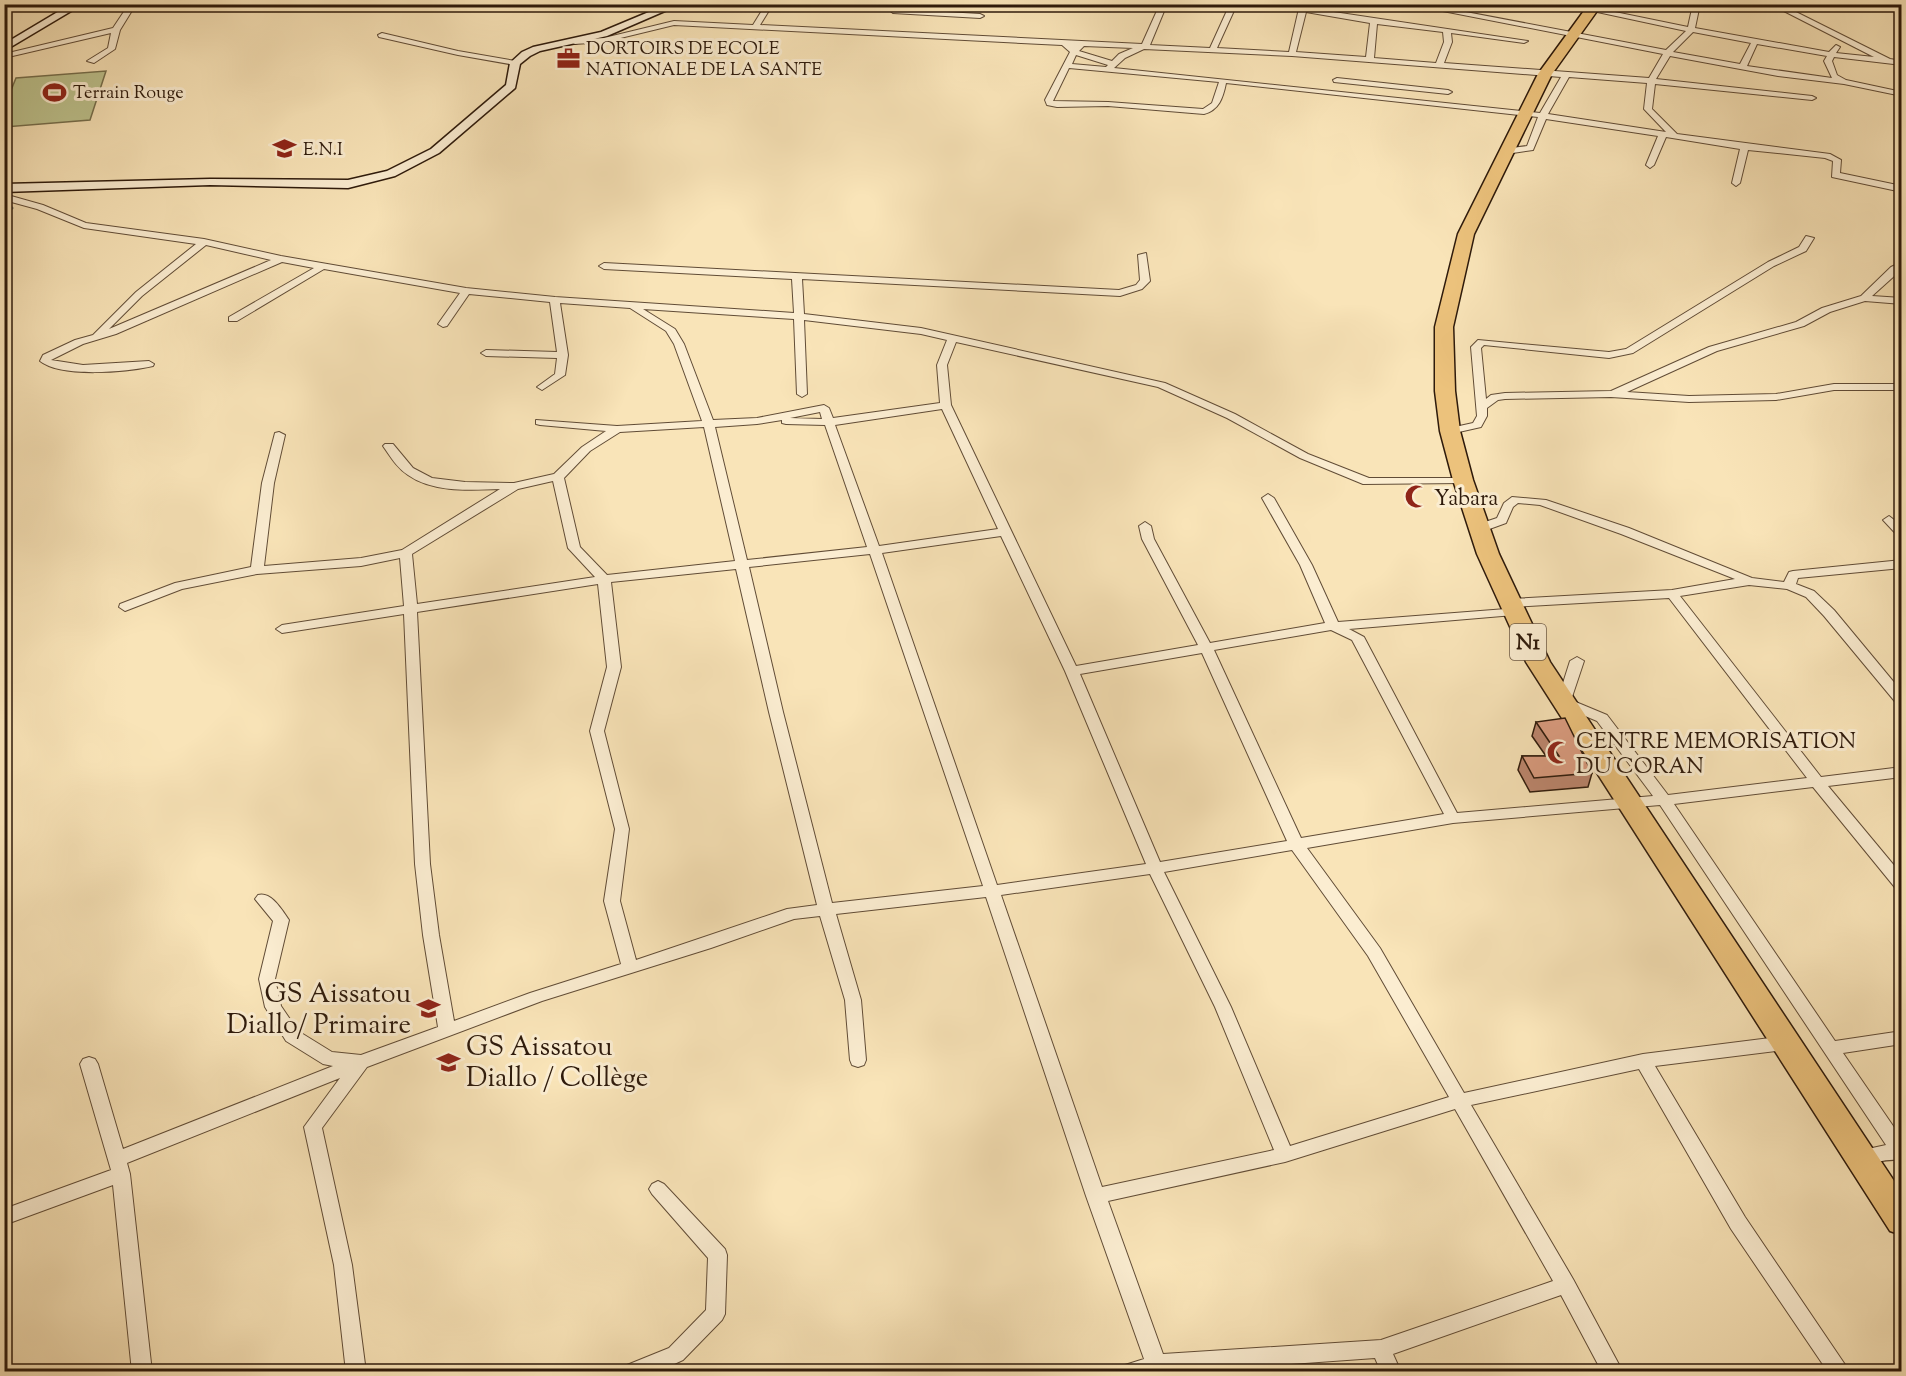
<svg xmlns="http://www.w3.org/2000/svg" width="1906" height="1376" font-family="'Sorts Mill Goudy',serif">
  <rect width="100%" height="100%" fill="#f9e4b8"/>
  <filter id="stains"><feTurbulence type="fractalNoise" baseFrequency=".00333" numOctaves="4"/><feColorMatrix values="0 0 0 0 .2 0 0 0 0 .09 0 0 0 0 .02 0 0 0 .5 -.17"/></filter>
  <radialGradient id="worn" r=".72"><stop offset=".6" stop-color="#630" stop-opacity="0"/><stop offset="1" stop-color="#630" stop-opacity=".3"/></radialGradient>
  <polygon fill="#bec48f" stroke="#766f4d" stroke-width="1.5" points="106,71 90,120 5,127 5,105 16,78"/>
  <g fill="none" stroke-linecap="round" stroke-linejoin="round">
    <polyline stroke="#717c6f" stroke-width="3" points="4,211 12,208"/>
    <defs>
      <g id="street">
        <polygon points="129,4 136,4 120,30 115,49 94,63 87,61 108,48 111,33 4,58 4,54 113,28"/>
        <path d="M766,4H773L760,25L1142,44L1160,4H1167L1150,45L1210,48L1230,4H1237L1217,48L1289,52L1300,4H1307V8L1528,41L1524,43L1451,33L1452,42L1444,63L1649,78L1663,54L1407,4H1424L1666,50L1686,31L1560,4H1576L1688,27L1693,4H1700L1695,28L1829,52L1836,45L1840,47L1836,53L1874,57L1770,4H1780L1890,59L1902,61V65L1834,57L1832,61L1837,75L1846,80L1902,92V96L1844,84L1778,76L1670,56L1656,79L1812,96L1816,98L1812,100L1655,84L1652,109L1677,134L1830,154L1841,160L1840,173L1902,186V192L1832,177L1833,161L1825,158L1748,150L1740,183L1736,186L1732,183L1740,149L1666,137L1654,165L1650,168L1646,165L1658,136L1546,119L1533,150L1506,154L1502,151L1503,149L1527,146L1538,117L1226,83C1223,98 1219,110 1204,114L1108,106L1057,107L1047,105L1045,100L1070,52L1062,45L674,25L604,42L575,44L571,42L575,40L604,38L674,21L753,25ZM1306,12L1370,23L1366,57L1296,52ZM1377,24L1443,32L1444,42L1436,63L1374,58ZM1693,32L1751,43L1740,64L1673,52ZM1757,44L1827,56L1824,61L1832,78L1747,66ZM1084,46L1133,48L1119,54L1112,61L1079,51ZM1144,49L1292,56L1561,77L1540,113L1114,68L1125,58ZM1076,55L1108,65L1106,67L1072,64ZM1069,68L1219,82L1212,103L1203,109L1108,102L1053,101ZM1569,77L1647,83L1644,109L1666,132L1548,114Z"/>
        <polygon points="882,4 890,4 895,9 980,14 984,16 980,18 893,13"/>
        <polygon points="382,33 458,51 515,61 519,63 515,65 458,55 379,37 378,35"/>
        <polygon points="1337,78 1448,90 1452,92 1448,94 1334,82 1333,80"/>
        <path d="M4,194L43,205L86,223L204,239L281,256L466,288L555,297L794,313L792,279L604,269L599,266L604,263L1119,290L1136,285L1140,280L1138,255L1146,253L1150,281L1142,289L1120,296L802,279L804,314L921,328L1165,383L1235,414L1308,454L1369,478H1467L1469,480L1467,482L1463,483L1363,484L1300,458L1227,418L1158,387L956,342L947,365L951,405L1076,666L1198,645L1142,539L1139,526L1145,522L1151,526L1154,539L1210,643L1325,623L1300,565L1262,498L1268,494L1274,498L1312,565L1338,622L1519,608L1520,611L1519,614L1514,615L1349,629L1364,637L1457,813L1653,796L1597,721L1559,705L1557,702L1570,661L1577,657L1584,661L1571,700L1607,715L1668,795L1807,778L1669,598L1511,607L1505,603L1511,599L1672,590L1735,579L1621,534L1540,505L1518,503L1513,507L1506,523L1484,531H1476L1474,528L1476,525L1497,518L1504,503L1512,497L1546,500L1629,528L1752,578L1784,582L1789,572L1793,571L1902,560V568L1798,578L1796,584L1814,591L1834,610L1902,692V705L1897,704L1824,616L1806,597L1787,589L1749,585L1680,596L1821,777L1902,767V777L1828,786L1902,875V891L1897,890L1813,787L1674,804L1835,1041L1902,1031V1044L1843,1053L1902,1139V1161C1885,1156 1870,1168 1854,1162L1851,1157L1854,1152L1886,1145L1660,805L1453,823L1307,848L1380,948L1464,1093L1643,1054L1785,1036L1791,1038L1793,1043L1791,1048L1785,1050L1655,1066L1745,1217L1850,1372H1828L1731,1229L1639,1069L1471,1105L1573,1279L1623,1372H1602L1561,1295L1393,1354L1401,1372H1381L1375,1358L1181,1372H1122L1125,1365L1144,1359L1086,1196L986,897L836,914L861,1000L866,1060L864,1065L858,1067L852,1065L850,1060L845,1000L820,916L794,919L711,948L542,1001L367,1067L322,1128L352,1265L366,1372H346L334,1265L304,1127L340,1078L127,1163L130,1174L152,1372H132L113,1185L4,1225V1209L111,1170L80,1064L83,1059L89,1057L95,1059L98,1064L123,1149L333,1066L323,1064L286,1041L265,1007L259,979L273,921L255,899L258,895C271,891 282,910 289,920L275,979L281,1006L298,1031L332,1052L361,1055L438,1027L423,935L415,864L404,614L282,633L276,629L282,625L404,606L400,558L361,566L257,574L182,589L125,611L119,607L120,604L175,583L251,567L262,483L275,433L279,432L285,435L274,483L264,566L361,558L402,550L500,489C471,490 433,493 408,475C397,468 390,456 383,446L385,444H393L413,468L432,478L465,482L514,483L554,474L582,447L606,431L540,425L536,424V420L617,426L702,421L674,344L666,331L630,308L560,303L568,355L565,375L542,390L537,387L555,374L557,358L486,356L481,353L486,350L557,352L550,302L469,294L447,326L443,327L438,324L460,293L324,269L237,321H229V317L314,268L282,262L116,334L83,344L51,360L83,365L149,361L154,364L153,366C127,372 61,378 40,361L43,355L75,340L93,335L136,292L196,244L84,228L37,209L4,200ZM206,245L271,260L109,329L142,296ZM643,309L794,319L797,394L802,397L807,394L804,320L921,334L947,340L937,365L940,403L833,418L829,408L824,405L757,418L713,420L684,344L675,329ZM942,409L998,529L879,546L835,425ZM820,412L822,419L790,418ZM782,420V423L786,424L825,425L867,547L747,560L715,427L757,424ZM704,427L735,561L607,575L580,547L564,478L590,451L620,432ZM553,481L568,548L595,577L417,604L412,554L518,489ZM1001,536L1065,671L1146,864L997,885L882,553ZM870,554L983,886L832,903L783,712L749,567ZM736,569L769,712L817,905L787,909L636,960L620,901L629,829L604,731L621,667L611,582ZM598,584L607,667L590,731L615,829L604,901L621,964L530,993L454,1021L439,935L430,864L417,612ZM1331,630L1352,640L1444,814L1301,838L1214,650ZM1202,653L1287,841L1160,862L1080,674ZM1292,850L1368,956L1449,1097L1290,1146L1231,1007L1164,872ZM1150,874L1215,1007L1274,1150L1102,1187L1001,895ZM1455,1109L1553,1281L1381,1340L1163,1354L1108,1201L1285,1162Z"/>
        <polygon points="1806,236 1814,238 1806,251 1774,266 1633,353 1609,358 1484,345 1481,348 1486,399 1491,395 1505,393 1611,391 1709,347 1796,322 1822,308 1861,296 1891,267 1902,262 1902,269 1872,296 1902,298 1902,304 1865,301 1830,312 1804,326 1717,351 1627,392 1689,396 1776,394 1834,384 1902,384 1902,390 1834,390 1776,400 1689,402 1611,397 1505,399 1498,400 1487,408 1487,416 1481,427 1450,434 1444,431 1446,429 1473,423 1477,416 1471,347 1478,340 1609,352 1626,349 1768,262 1799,247"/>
        <polygon points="1889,516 1902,526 1902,536 1898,536 1883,520"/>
        <polygon points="658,1181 664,1184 725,1249 727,1255 725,1314 722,1320 683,1360 657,1372 624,1372 627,1365 669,1348 706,1310 708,1258 652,1194 649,1189 652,1184"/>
      </g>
      <g id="secondary">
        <polygon points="71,4 83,4 4,51 4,44"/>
        <polygon points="668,4 681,4 607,36 540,51 530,56 520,64 515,88 439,153 395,176 348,188 210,185 4,192 4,184 210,179 348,180 387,171 431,149 506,85 510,63 522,52 533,47 601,32"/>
      </g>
      <polygon id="highway" points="1589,4 1602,4 1552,74 1474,234 1453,327 1455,391 1460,431 1473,480 1499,554 1550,662 1902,1193 1902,1235 1890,1231 1526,662 1477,554 1453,480 1440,431 1435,391 1435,327 1458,234 1538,74"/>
    </defs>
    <use href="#street" stroke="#614c36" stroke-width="2"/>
    <use href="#secondary" stroke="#2e1a0b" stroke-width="3"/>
    <use href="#highway" stroke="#2e1a0b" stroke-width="3"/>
    <use href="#street" fill="#fbedd1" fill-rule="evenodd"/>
    <use href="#secondary" fill="#fbedd1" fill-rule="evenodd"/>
    <use href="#highway" fill="#ecc27c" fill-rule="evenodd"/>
  </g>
  <polygon fill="#bd876f" stroke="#2e1a0b" stroke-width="1.5" points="1536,722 1592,773 1588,787 1530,792 1518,770 1522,756 1546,756 1532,736"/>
  <polygon fill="#dc9d81" stroke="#2e1a0b" stroke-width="1.5" points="1565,718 1592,773 1534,778 1522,756 1559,756 1536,722"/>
  <defs>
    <symbol id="office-bare" viewBox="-9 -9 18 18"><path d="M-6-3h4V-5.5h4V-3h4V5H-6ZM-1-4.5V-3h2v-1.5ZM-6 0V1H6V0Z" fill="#8f2418" stroke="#fbedd1" stroke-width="2.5" paint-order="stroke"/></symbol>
    <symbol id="stadium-bare" viewBox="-9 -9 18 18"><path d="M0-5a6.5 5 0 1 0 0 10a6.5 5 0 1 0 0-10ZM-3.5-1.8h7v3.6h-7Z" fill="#8f2418" stroke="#fbedd1" stroke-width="2.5" paint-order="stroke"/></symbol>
    <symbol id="university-bare" viewBox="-9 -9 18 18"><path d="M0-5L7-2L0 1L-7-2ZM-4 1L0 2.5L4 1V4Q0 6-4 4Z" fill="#8f2418" stroke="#fbedd1" stroke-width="2.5" paint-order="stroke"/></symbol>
    <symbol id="mosque-bare" viewBox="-9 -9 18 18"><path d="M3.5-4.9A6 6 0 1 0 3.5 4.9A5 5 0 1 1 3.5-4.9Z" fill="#8f2418" stroke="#fbedd1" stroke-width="2.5" paint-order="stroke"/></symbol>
    <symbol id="school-bare" viewBox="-9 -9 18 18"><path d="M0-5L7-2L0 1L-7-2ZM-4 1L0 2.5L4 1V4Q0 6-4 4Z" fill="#8f2418" stroke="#fbedd1" stroke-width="2.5" paint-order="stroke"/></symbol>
  </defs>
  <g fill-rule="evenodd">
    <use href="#office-bare" x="552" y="42" width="33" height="33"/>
    <use href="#stadium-bare" x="38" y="76" width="33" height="33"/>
    <use href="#university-bare" x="268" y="132" width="33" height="33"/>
    <use href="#mosque-bare" x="1400" y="480" width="33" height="33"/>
    <use href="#mosque-bare" x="1542" y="736" width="33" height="33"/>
    <use href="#school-bare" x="412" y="992" width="33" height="33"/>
    <use href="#school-bare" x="432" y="1046" width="33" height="33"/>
  </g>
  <g text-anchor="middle" stroke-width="6" stroke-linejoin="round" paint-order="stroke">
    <g font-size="18" fill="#2e1a0b" stroke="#fbedd1" text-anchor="start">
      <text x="586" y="54">DORTOIRS DE ECOLE<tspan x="586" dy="21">NATIONALE DE LA SANTE</tspan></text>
      <text x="73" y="98">Terrain Rouge</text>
      <text x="303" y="155">E.N.I</text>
    </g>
    <rect fill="#fbedd1" stroke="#6c5946" stroke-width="1.5" x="1510" y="624" width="36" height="36" rx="4.5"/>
    <g font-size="21" font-weight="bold" fill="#2e1a0b">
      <text x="1528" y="649">N1</text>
    </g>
    <g font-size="22" fill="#2e1a0b" stroke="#fbedd1" text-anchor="start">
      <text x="1434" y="505">Yabara</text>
      <text x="1576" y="748">CENTRE MEMORISATION<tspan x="1576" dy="25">DU CORAN</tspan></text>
    </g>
    <g font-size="27" fill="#2e1a0b" stroke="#fbedd1" text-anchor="end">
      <text x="411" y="1002">GS Aissatou<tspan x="411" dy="31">Diallo/ Primaire</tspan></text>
      <text x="466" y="1055" text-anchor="start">GS Aissatou<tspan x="466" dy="31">Diallo / Collège</tspan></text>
    </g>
  </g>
  <rect width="1906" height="1376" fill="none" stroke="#f9e4b8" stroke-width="24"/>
  <rect x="6" y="6" width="1894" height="1364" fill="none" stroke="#2e1a0b" stroke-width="3"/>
  <rect x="12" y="12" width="1882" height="1352" fill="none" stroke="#2e1a0b" stroke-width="1.5"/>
  <rect width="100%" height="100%" filter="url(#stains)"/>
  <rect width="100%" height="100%" fill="url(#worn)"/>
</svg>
